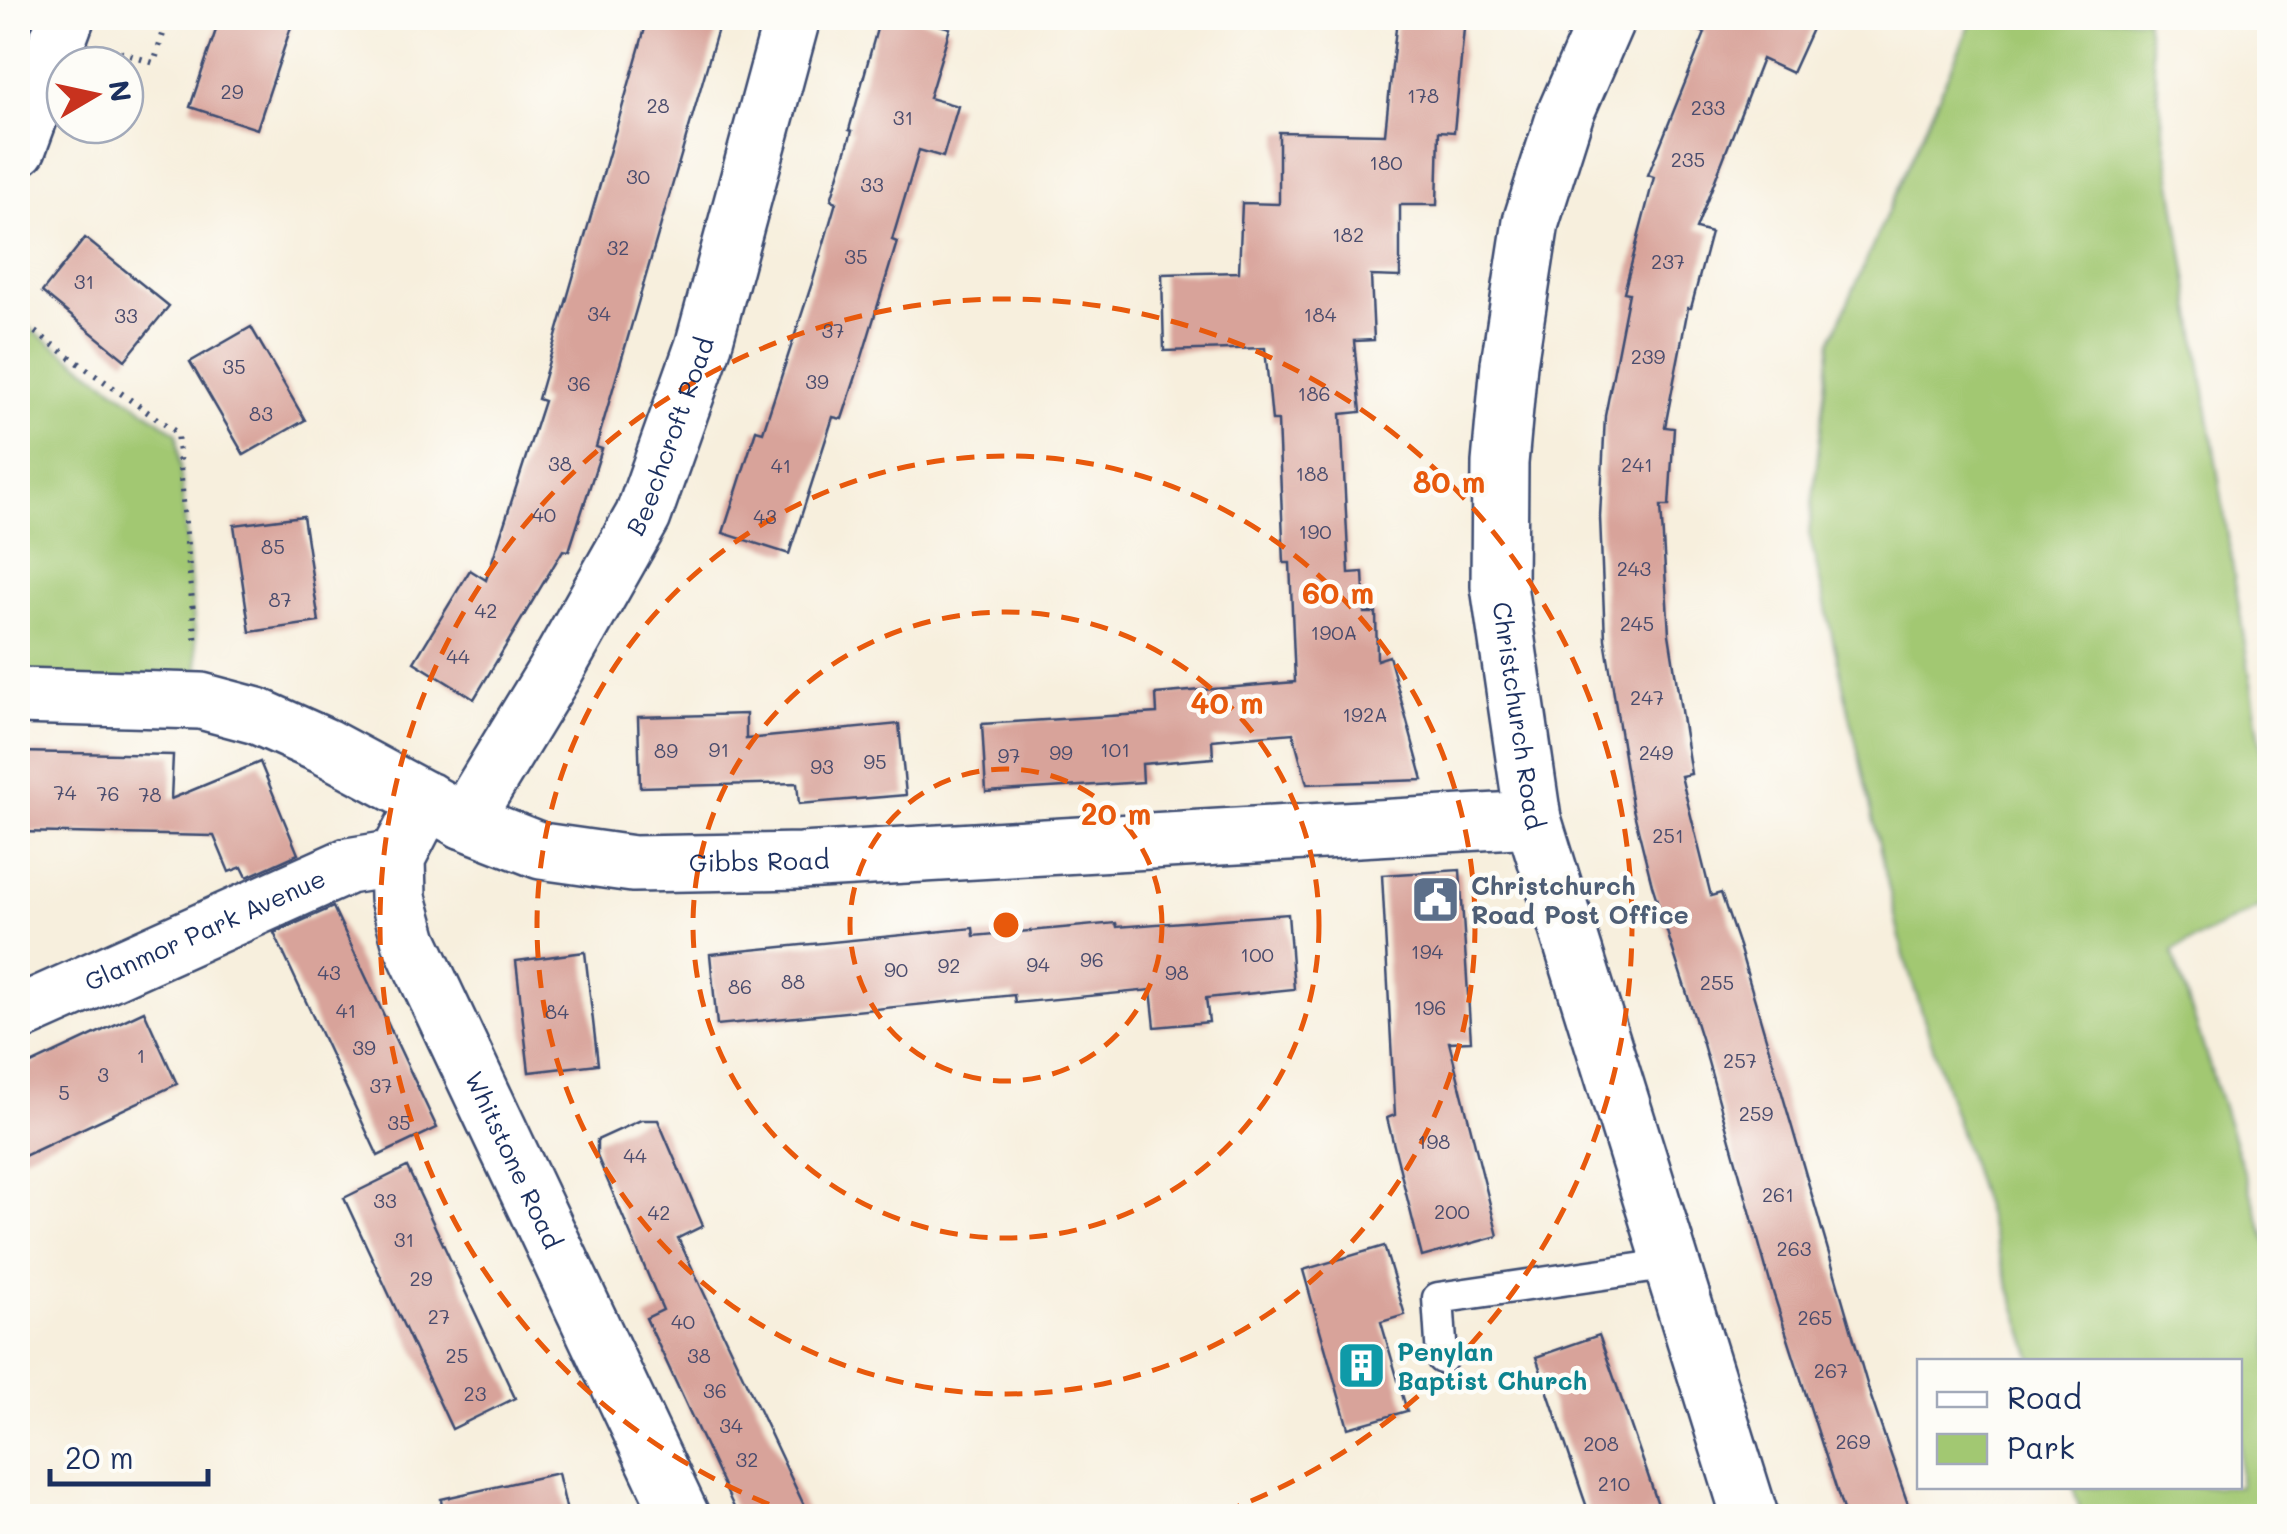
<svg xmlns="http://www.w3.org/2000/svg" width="2287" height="1534" font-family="Mali,sans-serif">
  <rect width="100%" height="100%" fill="#fdfcf7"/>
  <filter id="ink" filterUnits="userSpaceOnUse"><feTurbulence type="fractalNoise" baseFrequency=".01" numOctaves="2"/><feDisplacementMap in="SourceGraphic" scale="20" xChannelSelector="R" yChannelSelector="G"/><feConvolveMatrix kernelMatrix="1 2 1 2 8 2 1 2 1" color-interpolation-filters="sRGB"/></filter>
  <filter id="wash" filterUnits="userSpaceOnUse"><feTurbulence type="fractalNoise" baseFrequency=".0048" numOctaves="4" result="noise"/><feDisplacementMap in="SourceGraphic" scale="40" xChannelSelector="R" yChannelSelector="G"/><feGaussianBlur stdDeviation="2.25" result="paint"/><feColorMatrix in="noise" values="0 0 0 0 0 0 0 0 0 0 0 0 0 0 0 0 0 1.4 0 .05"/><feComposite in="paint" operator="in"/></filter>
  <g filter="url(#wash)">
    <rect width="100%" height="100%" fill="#f7efdd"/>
    <g fill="#a2c872" stroke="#5e7c68" stroke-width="2.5">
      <polygon points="18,18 66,18 18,148"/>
      <polygon points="1973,18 2146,18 2269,797 2269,903 2172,951 2269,1248 2269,1516 2082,1516 2073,1487 2240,1486 2240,1362 2033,1361 1904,956 1809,533 1831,341"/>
      <polygon points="18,320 177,433 201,701 18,696"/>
    </g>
    <g id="blocks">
      <g fill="#d8a39a">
        <polygon points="220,18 262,18 291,27 257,129 190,107"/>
        <polygon points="648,18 693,18 719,25 596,447 602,449 569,551 563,550 474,699 414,662 470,570 486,580 544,401 538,399"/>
        <polygon points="880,18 914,18 950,28 929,98 958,106 943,157 919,150 892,240 897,242 859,367 842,419 833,417 789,554 723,533 756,430 763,432 814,277 836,202 831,200 852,131 849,130"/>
        <polygon points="1397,18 1465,18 1454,132 1439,131 1437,205 1400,205 1400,277 1371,276 1374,340 1354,341 1361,412 1341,414 1349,573 1363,572 1365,613 1376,613 1377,660 1389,656 1423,780 1307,784 1293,733 1212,740 1213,758 1142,764 1143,782 986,792 982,724 1157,713 1156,694 1295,682 1290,563 1284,563 1278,421 1272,421 1265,348 1164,351 1162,274 1239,272 1242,203 1279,204 1279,132 1385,134"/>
        <polygon points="1672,18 1817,18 1792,73 1762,59 1696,229 1711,233 1691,308 1688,308 1665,427 1674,428 1669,506 1661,506 1669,634 1691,774 1681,776 1711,896 1721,893 1739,946 1870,1394 1912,1516 1845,1516 1771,1286 1703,1044 1652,885 1632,805 1605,639 1600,517 1605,416 1629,293 1624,292 1654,177 1648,175 1705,33"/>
        <polygon points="85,238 169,306 125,360 42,292"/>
        <polygon points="251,327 305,420 244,455 190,362"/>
        <polygon points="303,516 319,622 250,632 234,525"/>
        <polygon points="746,714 746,739 899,724 906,795 799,804 797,783 640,787 638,717"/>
        <polygon points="18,752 173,755 171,799 260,762 298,854 247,877 242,867 229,872 214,836 18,832"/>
        <polygon points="1460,870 1471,1041 1449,1042 1498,1236 1422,1257 1387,1118 1395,1115 1382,875"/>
        <polygon points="333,907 437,1128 378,1156 274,933"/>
        <polygon points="1288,914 1294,989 1206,998 1209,1022 1155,1027 1151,990 1015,1003 1014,995 717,1025 710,954 973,928 974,936 1116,923 1117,927"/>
        <polygon points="585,952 598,1064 529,1072 516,961"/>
        <polygon points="144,1011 177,1084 18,1159 18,1070"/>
        <polygon points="641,1120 658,1120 703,1226 678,1238 809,1516 738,1516 646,1318 663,1310 597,1156 597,1140"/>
        <polygon points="407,1167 515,1398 452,1429 344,1198"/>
        <polygon points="1384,1246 1405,1315 1381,1322 1407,1411 1348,1428 1303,1270"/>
        <polygon points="1599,1335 1642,1458 1662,1516 1590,1516 1583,1496 1536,1357"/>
        <polygon points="558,1473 568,1516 443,1516 441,1499"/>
      </g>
    </g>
  </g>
  <g filter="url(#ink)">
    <use href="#blocks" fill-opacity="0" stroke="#3c4c71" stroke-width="2.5"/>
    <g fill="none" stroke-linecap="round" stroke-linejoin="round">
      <defs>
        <polyline id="service" points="1442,1358 1438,1298 1672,1264"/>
        <g id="minor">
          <polyline points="18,148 66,18"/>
          <path id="s1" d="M18,696L201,701L257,716L324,746L464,821L541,851L633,864L801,861L1533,819"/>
          <path id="s2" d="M427,800L397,858L398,898L410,941L681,1516"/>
          <path id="s3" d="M464,821L554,673L643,516L703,347L792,18"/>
          <path id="s4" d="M18,1014L348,866L397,858"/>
        </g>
        <g id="tertiary">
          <path id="s5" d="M1607,18L1566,112L1531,222L1509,364L1500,463L1499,586L1533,819L1750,1516"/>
        </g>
      </defs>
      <use href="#service" stroke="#3c4c71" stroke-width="35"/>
      <use href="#minor" stroke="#3c4c71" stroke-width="60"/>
      <use href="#tertiary" stroke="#3c4c71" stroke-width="60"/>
      <g stroke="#3c4c71" stroke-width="6" stroke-dasharray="2.5 8" stroke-linecap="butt">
        <polyline points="110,49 154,63 168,18"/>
        <polyline points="18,320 177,433 196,646"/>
      </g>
      <use href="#service" stroke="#fff" stroke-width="30"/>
      <use href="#minor" stroke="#fff" stroke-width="55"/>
      <use href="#tertiary" stroke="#fff" stroke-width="55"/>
    </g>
  </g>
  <g fill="none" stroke="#e8590c" stroke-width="5" stroke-dasharray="18 12">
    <circle cx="1006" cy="925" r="156"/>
    <circle cx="1006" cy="925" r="313"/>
    <circle cx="1006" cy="925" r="469"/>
    <path d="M797 1515A626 626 0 1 1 1215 1515"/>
  </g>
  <defs>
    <symbol id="civic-square" viewBox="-11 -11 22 22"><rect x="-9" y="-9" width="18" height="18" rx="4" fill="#5c6f8a" stroke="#fdfcf7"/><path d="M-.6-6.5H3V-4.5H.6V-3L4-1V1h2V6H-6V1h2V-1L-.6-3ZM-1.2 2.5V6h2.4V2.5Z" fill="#fff"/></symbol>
    <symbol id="building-square" viewBox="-11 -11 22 22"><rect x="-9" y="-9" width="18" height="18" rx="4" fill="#0f9aa8" stroke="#fdfcf7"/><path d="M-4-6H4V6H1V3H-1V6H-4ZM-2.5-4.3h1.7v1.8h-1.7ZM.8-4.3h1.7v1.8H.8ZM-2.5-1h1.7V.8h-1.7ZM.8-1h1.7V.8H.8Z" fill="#fff"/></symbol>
  </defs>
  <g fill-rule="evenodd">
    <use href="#civic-square" x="1408" y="872" width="55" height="55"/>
    <use href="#building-square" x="1334" y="1338" width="55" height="55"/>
  </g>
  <g text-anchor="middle" stroke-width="9" stroke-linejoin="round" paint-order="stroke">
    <g font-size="20" fill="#4a4c6d">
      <text x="232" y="99">29</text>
      <text x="1423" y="103">178</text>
      <text x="658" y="113">28</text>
      <text x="1708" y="115">233</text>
      <text x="903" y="125">31</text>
      <text x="1688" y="167">235</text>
      <text x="1386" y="170">180</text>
      <text x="638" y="184">30</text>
      <text x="872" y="192">33</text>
      <text x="1348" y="242">182</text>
      <text x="618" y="255">32</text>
      <text x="856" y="264">35</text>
      <text x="1668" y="269">237</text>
      <text x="84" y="289">31</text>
      <text x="599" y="321">34</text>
      <text x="1320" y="322">184</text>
      <text x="126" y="323">33</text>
      <text x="833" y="338">37</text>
      <text x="1648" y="364">239</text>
      <text x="234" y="374">35</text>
      <text x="817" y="389">39</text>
      <text x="579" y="391">36</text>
      <text x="1314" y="401">186</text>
      <text x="261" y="421">83</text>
      <text x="560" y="471">38</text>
      <text x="1637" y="472">241</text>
      <text x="781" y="473">41</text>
      <text x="1312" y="481">188</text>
      <text x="544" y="522">40</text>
      <text x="765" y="524">43</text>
      <text x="1315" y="539">190</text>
      <text x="273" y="554">85</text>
      <text x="1634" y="576">243</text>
      <text x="280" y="607">87</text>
      <text x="486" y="618">42</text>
      <text x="1637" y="631">245</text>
      <text x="1334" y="640">190A</text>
      <text x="458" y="664">44</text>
      <text x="1647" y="705">247</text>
      <text x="1365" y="722">192A</text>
      <text x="719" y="757">91</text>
      <text x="1115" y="757">101</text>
      <text x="666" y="758">89</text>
      <text x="1061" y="760">99</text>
      <text x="1656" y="760">249</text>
      <text x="1009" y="763">97</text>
      <text x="875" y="769">95</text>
      <text x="822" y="774">93</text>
      <text x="65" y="800">74</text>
      <text x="108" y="801">76</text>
      <text x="150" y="802">78</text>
      <text x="1668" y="843">251</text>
      <text x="1427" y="959">194</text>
      <text x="1257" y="962">100</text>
      <text x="1092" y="967">96</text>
      <text x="1038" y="972">94</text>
      <text x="949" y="973">92</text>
      <text x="896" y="977">90</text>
      <text x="329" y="980">43</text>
      <text x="1177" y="980">98</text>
      <text x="793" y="989">88</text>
      <text x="1717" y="990">255</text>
      <text x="740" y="994">86</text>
      <text x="1430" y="1015">196</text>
      <text x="346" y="1018">41</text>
      <text x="557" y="1019">84</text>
      <text x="364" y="1055">39</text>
      <text x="141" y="1063">1</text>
      <text x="1740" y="1068">257</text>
      <text x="103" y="1082">3</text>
      <text x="381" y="1093">37</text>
      <text x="64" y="1100">5</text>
      <text x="1756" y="1121">259</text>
      <text x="399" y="1130">35</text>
      <text x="1434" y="1149">198</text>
      <text x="635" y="1163">44</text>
      <text x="1778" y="1202">261</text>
      <text x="385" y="1208">33</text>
      <text x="1452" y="1219">200</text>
      <text x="659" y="1220">42</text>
      <text x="404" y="1247">31</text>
      <text x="1794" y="1256">263</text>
      <text x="421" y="1286">29</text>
      <text x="439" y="1324">27</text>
      <text x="1815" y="1325">265</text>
      <text x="683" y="1329">40</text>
      <text x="457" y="1363">25</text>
      <text x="699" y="1363">38</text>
      <text x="1831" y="1378">267</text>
      <text x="715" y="1398">36</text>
      <text x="475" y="1401">23</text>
      <text x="731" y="1433">34</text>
      <text x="1853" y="1449">269</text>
      <text x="1601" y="1451">208</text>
      <text x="747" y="1467">32</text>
      <text x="1614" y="1491">210</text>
    </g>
    <g font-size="25" fill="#1b2f5e" stroke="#fdfcf7">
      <text dy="9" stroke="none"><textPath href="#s3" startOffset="438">Beechcroft Road</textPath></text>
      <text dy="9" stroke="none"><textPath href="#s5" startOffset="715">Christchurch Road</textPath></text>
      <text dy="9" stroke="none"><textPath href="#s1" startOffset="775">Gibbs Road</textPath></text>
      <text dy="9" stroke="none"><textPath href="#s4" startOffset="205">Glanmor Park Avenue</textPath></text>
      <text dy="9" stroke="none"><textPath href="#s2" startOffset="392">Whitstone Road</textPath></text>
    </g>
    <g font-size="25" font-weight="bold" fill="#4e5e75" stroke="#fdfcf7" text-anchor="start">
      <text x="1471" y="895">Christchurch<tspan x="1471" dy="29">Road Post Office</tspan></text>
    </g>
    <g font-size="25" font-weight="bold" fill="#0d838f" stroke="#fdfcf7" text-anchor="start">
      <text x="1397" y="1361">Penylan<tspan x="1397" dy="29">Baptist Church</tspan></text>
    </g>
  </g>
  <circle cx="1006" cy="925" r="15" fill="#e8590c" stroke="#fdfcf7" stroke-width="5"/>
  <g font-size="30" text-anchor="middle" font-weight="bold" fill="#e8590c" stroke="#fdfcf7" stroke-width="9" stroke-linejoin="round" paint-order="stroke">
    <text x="1449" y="493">80 m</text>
    <text x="1338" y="604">60 m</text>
    <text x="1227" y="714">40 m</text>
    <text x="1116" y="825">20 m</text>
  </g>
  <rect width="2287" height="1534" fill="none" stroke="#fdfcf7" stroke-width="60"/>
  <rect x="1917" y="1359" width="325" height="130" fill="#fdfcf7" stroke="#a3aaba" stroke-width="2.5"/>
  <rect x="1937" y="1392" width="50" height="15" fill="#ffffff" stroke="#a3aaba" stroke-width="2.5"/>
  <text x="2007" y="1409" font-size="30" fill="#1b2f5e">Road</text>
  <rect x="1937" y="1434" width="50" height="30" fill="#a2c872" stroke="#a3aaba" stroke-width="2.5"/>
  <text x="2007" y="1459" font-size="30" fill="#1b2f5e">Park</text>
  <g transform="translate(95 95) rotate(81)"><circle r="48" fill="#fdfcf7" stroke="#a3aaba" stroke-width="2.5"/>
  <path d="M0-8L18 38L0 25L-18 38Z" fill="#c8321e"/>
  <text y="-15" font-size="28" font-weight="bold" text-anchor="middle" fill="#1b2f5e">N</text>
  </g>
  <path d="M50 1469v15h158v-15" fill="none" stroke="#1b2f5e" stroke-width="5"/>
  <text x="65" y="1469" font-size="30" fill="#1b2f5e" stroke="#fdfcf7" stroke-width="8" paint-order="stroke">20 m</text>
</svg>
